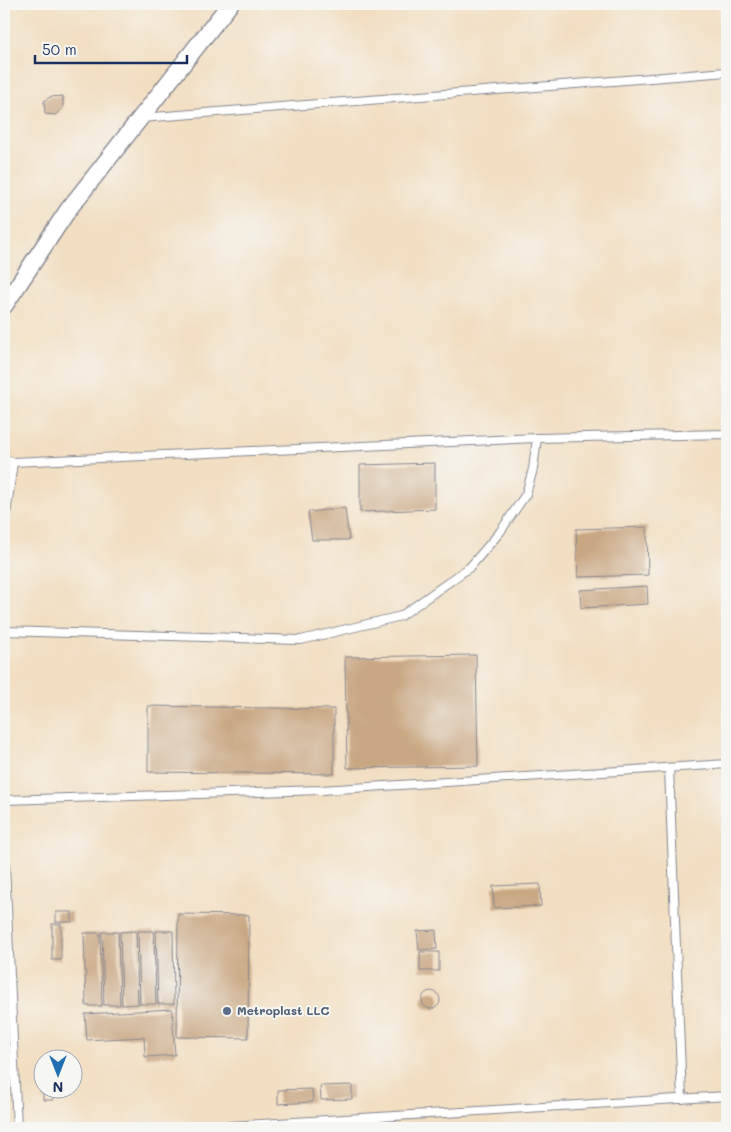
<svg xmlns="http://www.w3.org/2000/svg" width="731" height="1132" font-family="Mali,sans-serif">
  <rect width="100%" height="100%" fill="#f6f6f2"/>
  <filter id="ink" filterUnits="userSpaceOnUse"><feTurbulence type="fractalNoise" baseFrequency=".02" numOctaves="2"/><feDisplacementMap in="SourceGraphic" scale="10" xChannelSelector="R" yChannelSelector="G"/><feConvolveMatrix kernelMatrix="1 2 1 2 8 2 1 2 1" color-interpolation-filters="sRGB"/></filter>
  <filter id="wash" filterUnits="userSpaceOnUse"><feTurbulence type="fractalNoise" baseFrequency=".0096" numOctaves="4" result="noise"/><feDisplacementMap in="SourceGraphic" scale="20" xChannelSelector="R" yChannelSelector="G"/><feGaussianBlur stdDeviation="1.12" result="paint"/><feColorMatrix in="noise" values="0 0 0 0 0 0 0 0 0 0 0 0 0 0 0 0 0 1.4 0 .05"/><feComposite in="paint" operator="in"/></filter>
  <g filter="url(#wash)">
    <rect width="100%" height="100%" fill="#f2dec1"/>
    <g id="blocks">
      <g fill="#c9a783">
        <polygon points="63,96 63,108 55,115 45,114 44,101 50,97"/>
        <polygon points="435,463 435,509 360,512 360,465"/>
        <polygon points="345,508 349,540 312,540 308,512"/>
        <polygon points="647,527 648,575 578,577 576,529"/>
        <polygon points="647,586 648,604 581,608 580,590"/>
        <polygon points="476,655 478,766 347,768 345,657"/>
        <polygon points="148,706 334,709 334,774 148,772"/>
        <polygon points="540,884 541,906 494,908 493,886"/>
        <rect x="56" y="912" width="16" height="10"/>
        <polygon points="178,914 249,915 248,1038 177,1037"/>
        <rect x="52" y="924" width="9" height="36"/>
        <polygon points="436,930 437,949 419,950 417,931"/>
        <polygon points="136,931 138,1004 122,1005 120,932"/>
        <polygon points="138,931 154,931 156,1004 140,1004"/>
        <polygon points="156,931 173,931 174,1004 158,1004"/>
        <polygon points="102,932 118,932 120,1005 104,1005"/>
        <polygon points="84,933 100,933 102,1006 86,1006"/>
        <rect x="420" y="952" width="19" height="19"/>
        <circle cx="431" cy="1000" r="9"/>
        <polygon points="172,1009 175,1055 145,1057 144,1037 87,1040 85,1014"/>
        <polygon points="352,1085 352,1099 321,1100 320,1086"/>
        <polygon points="312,1089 313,1102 278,1104 278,1090"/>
        <polygon points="43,1090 54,1090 53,1100 43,1100"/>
      </g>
    </g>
  </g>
  <g filter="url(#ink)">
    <use href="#blocks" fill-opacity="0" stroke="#868690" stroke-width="1"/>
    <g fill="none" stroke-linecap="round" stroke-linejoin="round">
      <defs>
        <g id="lane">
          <polyline points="141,118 727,72"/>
          <polyline points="4,460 13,462 537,438 727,434"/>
          <polyline points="4,530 13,462"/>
          <polyline points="4,631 301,640 401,616 470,567 500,532 526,494 533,469 537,438"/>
          <polyline points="669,768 682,1099"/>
          <polyline points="4,800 322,790 727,764"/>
          <polyline points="4,843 17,1128"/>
          <polyline points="196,1128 727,1096"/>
        </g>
        <polyline id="street" points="4,306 68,210 230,4"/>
      </defs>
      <use href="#lane" stroke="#868690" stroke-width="10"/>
      <use href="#street" stroke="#868690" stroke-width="19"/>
      <use href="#lane" stroke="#fff" stroke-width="8"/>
      <use href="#street" stroke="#fff" stroke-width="16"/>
    </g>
  </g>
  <circle fill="#5c6f8a" stroke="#f6f6f2" stroke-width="2" cx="227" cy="1011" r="5"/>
  <g text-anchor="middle" stroke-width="4" stroke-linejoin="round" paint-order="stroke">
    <g font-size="12" font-weight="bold" fill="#4e5e75" stroke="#f6f6f2" text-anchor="start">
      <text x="237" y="1015">Metroplast LLC</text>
    </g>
  </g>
  <rect width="731" height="1132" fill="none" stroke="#f6f6f2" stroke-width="20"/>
  <g transform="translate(58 1074) rotate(180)"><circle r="24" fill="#f6f6f2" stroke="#9ea6b7"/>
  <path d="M0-4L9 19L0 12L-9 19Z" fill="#1f6fb2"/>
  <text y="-8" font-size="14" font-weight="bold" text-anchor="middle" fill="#1b2f5e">N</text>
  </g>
  <path d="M35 55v8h152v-8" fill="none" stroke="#1b2f5e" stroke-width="2.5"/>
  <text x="42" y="55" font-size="15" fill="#1b2f5e" stroke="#f6f6f2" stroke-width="4" paint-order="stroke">50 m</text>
</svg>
